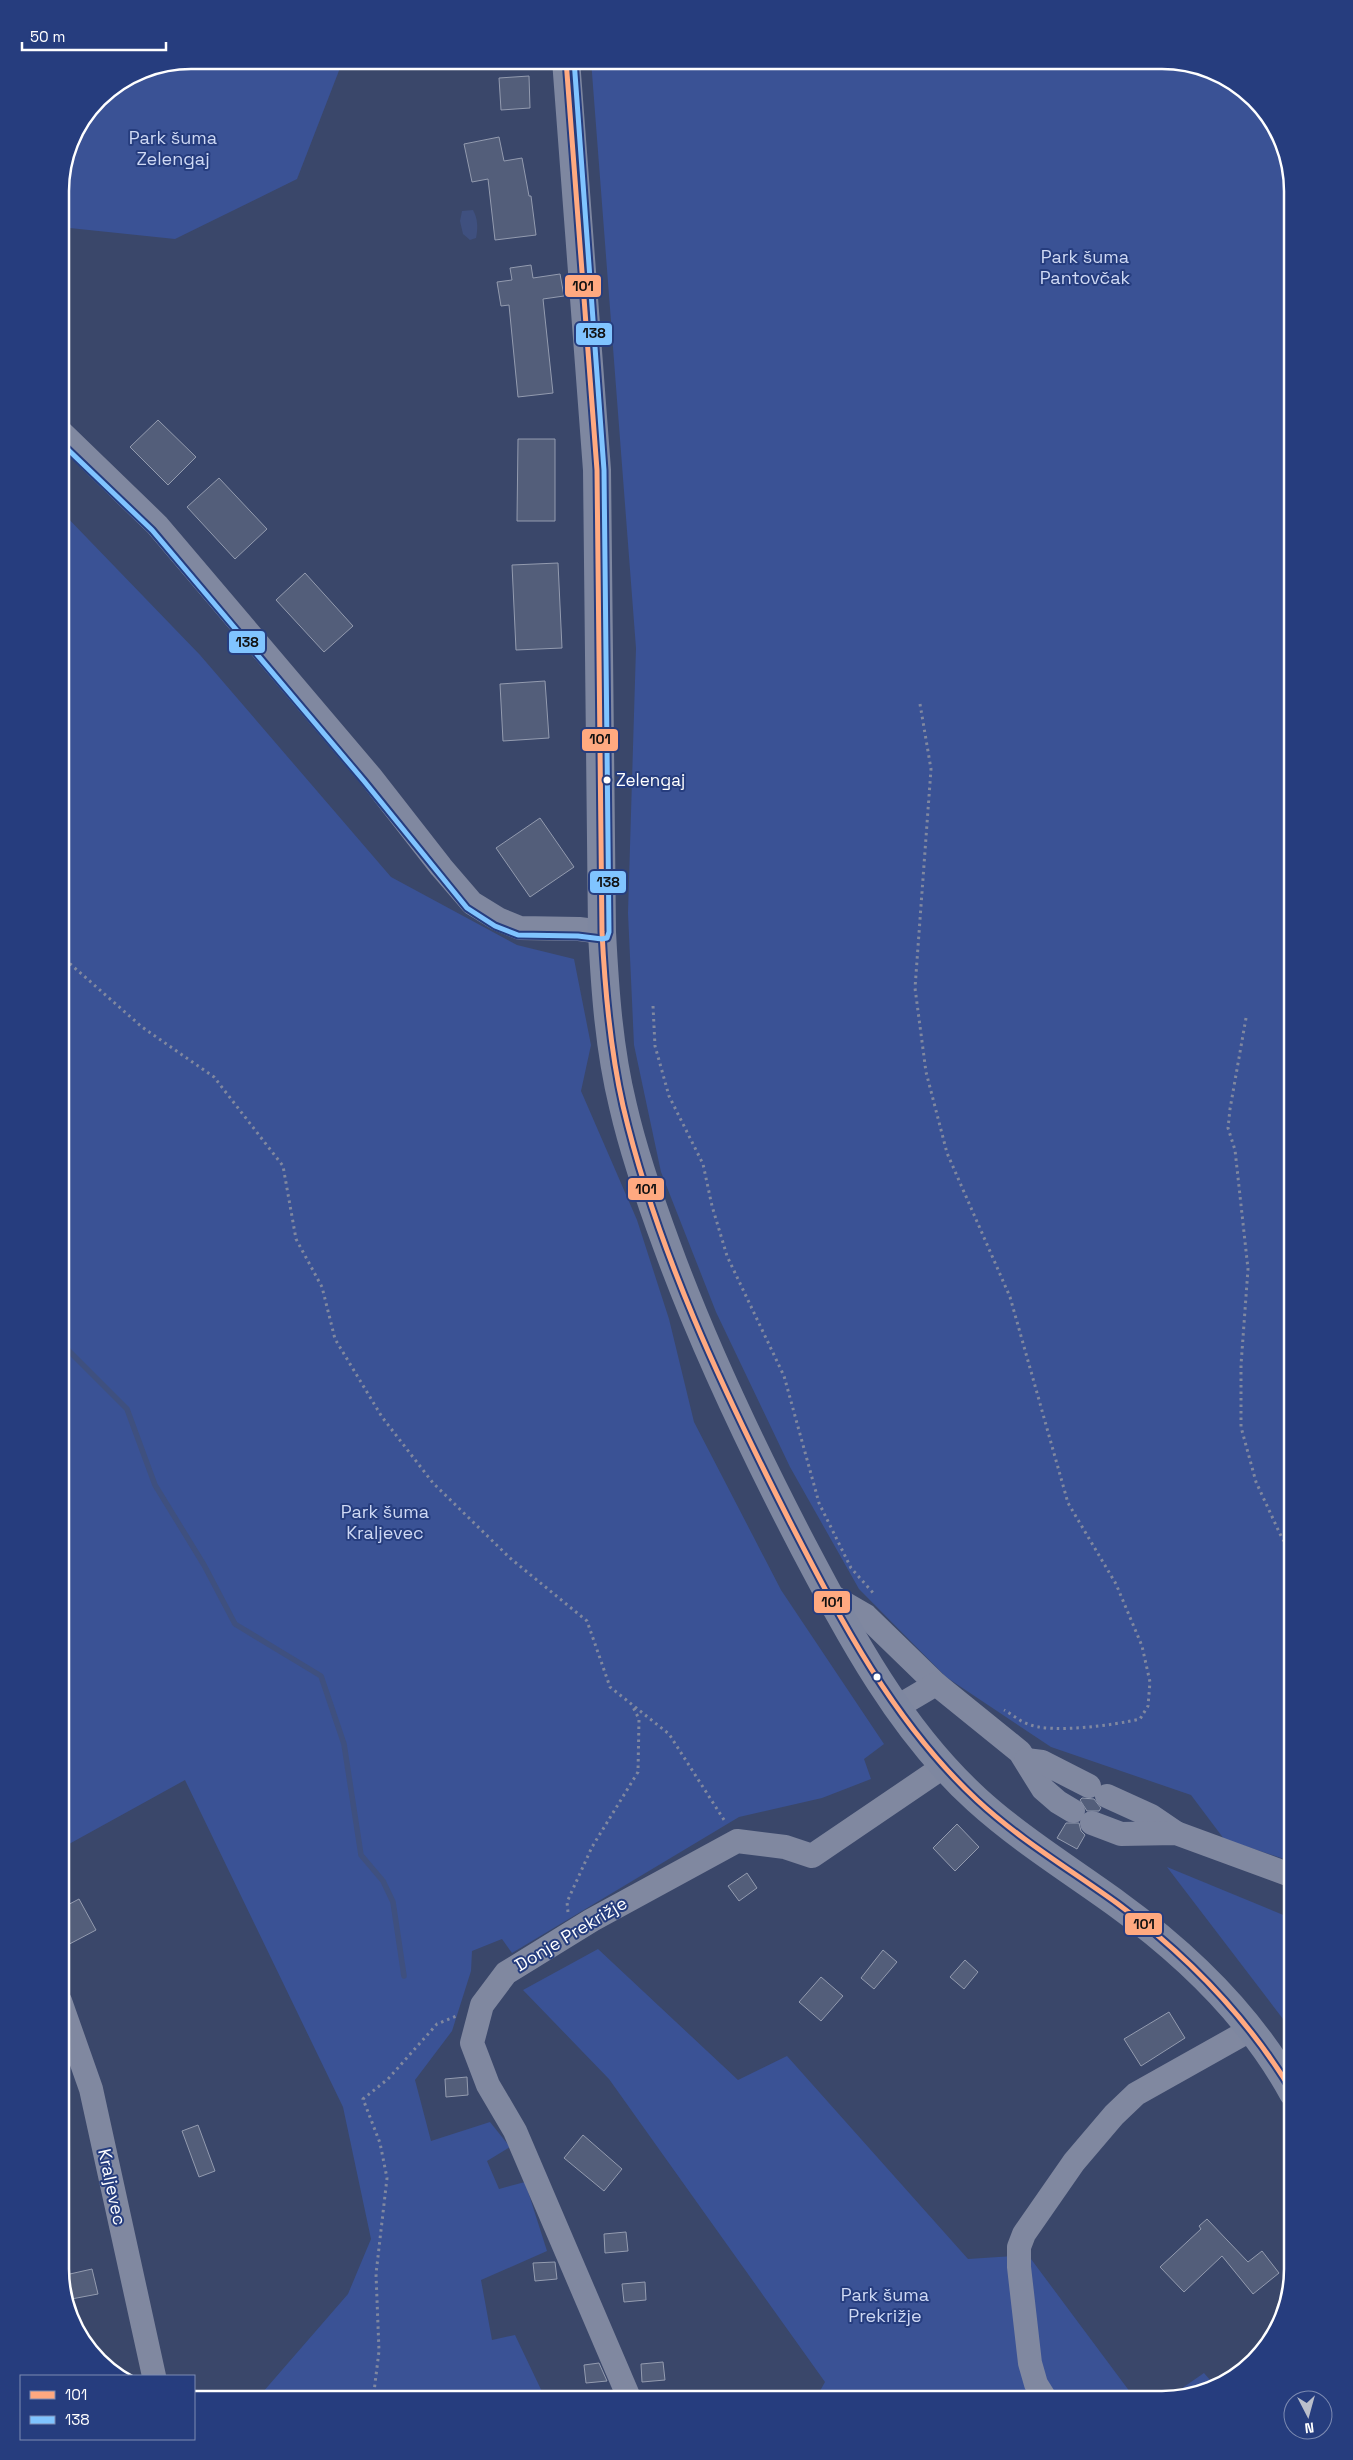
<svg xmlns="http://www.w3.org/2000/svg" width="1353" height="2460" font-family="'Space Grotesk',sans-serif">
  <rect width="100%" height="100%" fill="#3a476a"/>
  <g fill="#3a5295">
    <polygon points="190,60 339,60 340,68 297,179 175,239 60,227 60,182 70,140 98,98 141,70"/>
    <polygon points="591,60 1172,60 1235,82 1283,140 1293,190 1293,1862 1224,1839 1191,1795 1051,1747 946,1677 859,1589 790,1467 716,1312 661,1172 634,1045 628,913 636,648"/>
    <polygon points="60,510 200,655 391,877 517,945 574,959 591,1045 581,1091 637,1220 669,1319 694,1422 781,1590 884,1744 864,1759 871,1779 822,1798 739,1817 512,1953 502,1939 472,1951 471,1971 452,2031 415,2080 431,2141 490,2122 510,2147 487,2161 499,2189 525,2182 547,2251 481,2280 492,2340 515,2335 546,2400 256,2400 348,2294 371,2239 343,2107 185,1780 60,1849"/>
    <polygon points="1167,1867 1293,1919 1293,2032"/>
    <polygon points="598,1949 738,2080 787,2056 968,2259 1028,2255 1136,2400 815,2400 825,2382 609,2079 523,1990"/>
    <polygon points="1204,2373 1216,2387 1213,2390 1165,2400"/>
  </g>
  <path fill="#3f507f" d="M473,210C478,219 478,228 476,238L470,240L463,234L460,221L462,211Z"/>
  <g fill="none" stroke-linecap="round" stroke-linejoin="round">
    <polyline stroke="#3f507f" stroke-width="5.5" points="60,1342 127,1409 155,1485 204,1565 235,1624 321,1676 344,1744 361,1855 383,1881 393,1902 404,1976"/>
  </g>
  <g fill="#535e7a" stroke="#939baf">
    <polygon points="529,76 530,108 501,110 499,78"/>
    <polygon points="499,137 504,161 522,158 529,196 531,196 536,235 495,240 488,179 472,182 464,144"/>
    <polygon points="531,265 533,278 560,274 564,296 543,299 553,393 518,397 509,305 501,306 497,282 512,280 510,268"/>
    <polygon points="158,420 196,457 168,485 130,447"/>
    <polygon points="518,439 555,439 555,521 517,521"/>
    <polygon points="219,478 267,529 235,559 187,507"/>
    <polygon points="558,563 562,648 516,650 512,565"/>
    <polygon points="305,573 353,626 324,652 276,600"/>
    <polygon points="545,681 549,738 503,741 500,684"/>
    <polygon points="540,818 574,867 530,897 496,848"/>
    <polygon points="1082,1798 1094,1799 1101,1808 1099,1811 1087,1811 1080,1800"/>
    <polygon points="1066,1823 1079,1823 1081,1831 1085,1835 1077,1849 1057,1838"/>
    <polygon points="957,1824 979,1847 955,1871 933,1848"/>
    <polygon points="747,1873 757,1888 739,1901 728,1886"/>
    <polygon points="79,1899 96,1930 60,1949 60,1909"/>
    <polygon points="883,1950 897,1962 874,1989 861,1978"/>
    <polygon points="965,1960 978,1972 964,1989 950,1977"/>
    <polygon points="821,1977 843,1996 821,2021 799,2002"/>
    <polygon points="1169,2012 1185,2038 1141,2066 1124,2039"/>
    <polygon points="467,2077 468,2095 446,2097 445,2079"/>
    <polygon points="198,2125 215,2171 199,2177 182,2131"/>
    <polygon points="583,2135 622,2169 604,2191 564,2158"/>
    <polygon points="1207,2219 1248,2262 1262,2251 1279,2273 1253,2294 1222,2256 1184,2292 1160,2267 1201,2229 1199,2226"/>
    <polygon points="626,2232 628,2251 605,2253 604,2234"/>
    <polygon points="555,2262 557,2279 535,2281 533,2263"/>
    <polygon points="92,2269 98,2294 66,2300 61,2276"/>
    <polygon points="645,2282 646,2300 624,2302 622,2284"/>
    <polygon points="663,2362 665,2380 642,2382 641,2364"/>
    <polygon points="599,2363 607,2381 586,2383 584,2365"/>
  </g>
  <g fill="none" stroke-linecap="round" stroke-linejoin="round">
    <g stroke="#8088a0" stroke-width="3" stroke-dasharray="2.5 4" stroke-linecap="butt">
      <path d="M920,704L931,769L915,988L926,1072L947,1153L1010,1297L1068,1503L1116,1584L1142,1646L1150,1682L1148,1706L1140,1719C1115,1725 1051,1734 1028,1724C1019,1721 1012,1714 1004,1710"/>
      <polyline points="60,955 142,1027 214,1077 283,1166 296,1239 322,1287 335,1339 382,1417 433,1483 510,1558 587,1621 610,1687 669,1734 726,1823"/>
      <polyline points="653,1006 655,1046 669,1096 703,1164 712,1206 727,1256 784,1376 819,1503 851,1568 875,1595"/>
      <polyline points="1246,1018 1230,1109 1228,1128 1235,1150 1248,1269 1241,1365 1241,1427 1256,1482 1281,1536 1293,1556"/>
      <polyline points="568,1912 567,1902 592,1847 638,1772 639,1719 632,1705"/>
      <polyline points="373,2400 379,2351 376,2274 387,2178 380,2143 363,2099 388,2079 437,2024 459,2015"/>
    </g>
    <g stroke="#8088a0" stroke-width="24">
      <polyline points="60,431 157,525 370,776 441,867 472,903 498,919 520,928 579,929 602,932"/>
      <polyline points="828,1594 866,1616 936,1684"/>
      <polyline points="897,1707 936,1684 1020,1752 1043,1789 1058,1802 1073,1811"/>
      <polyline points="1026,1760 1042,1762 1089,1786"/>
      <polyline points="1107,1796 1151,1816 1176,1833"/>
      <polyline points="1092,1823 1121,1834 1176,1833 1293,1876"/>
      <polyline points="60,2001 91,2089 154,2376"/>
      <polyline points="630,2400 515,2131 488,2085 472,2043 482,2005 506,1973 592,1920 737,1841 785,1847 812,1856 943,1767"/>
      <polyline points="1046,2400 1036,2384 1030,2363 1019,2267 1019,2247 1024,2234 1074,2162 1114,2115 1136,2094 1250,2030"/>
    </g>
    <path stroke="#7e87a0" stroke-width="28" d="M566,60L597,470L602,932C605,990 609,1049 623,1106C634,1154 650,1200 667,1246C705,1350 752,1448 803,1546C851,1637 900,1730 977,1800C1020,1839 1070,1870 1117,1904C1186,1954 1252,2018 1293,2093"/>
    <defs>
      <path id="bus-1" d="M566,60L597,470L602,932C605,991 610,1049 623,1106C657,1251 723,1390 790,1522C841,1621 894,1723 977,1800C1020,1840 1071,1870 1118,1904C1188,1956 1248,2018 1293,2093"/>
      <polyline id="bus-2" points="60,442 152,530 364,781 467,908 495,926 518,935 578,936 602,939 607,938 609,932 604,470 574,60"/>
    </defs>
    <use href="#bus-1" stroke="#263d7e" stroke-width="9"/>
    <use href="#bus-2" stroke="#263d7e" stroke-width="9"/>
    <use href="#bus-1" stroke="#ffa980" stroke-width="5"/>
    <use href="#bus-2" stroke="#80c4ff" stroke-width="5"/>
  </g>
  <g fill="#fff" stroke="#263d7e" stroke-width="2">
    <circle cx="607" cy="780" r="4.5"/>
    <circle cx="877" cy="1677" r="4.5"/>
  </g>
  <g text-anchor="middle" stroke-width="4" stroke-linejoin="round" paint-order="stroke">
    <g font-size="17" fill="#fff" stroke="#263d7e" text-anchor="start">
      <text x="616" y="786">Zelengaj</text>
    </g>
    <g font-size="18" fill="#cfd9f4" stroke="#263d7e">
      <text x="173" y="144">Park šuma<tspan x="173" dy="21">Zelengaj</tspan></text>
      <text x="1085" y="263">Park šuma<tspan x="1085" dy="21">Pantovčak</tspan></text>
      <text x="385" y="1518">Park šuma<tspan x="385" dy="21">Kraljevec</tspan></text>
      <text x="885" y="2301">Park šuma<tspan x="885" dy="21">Prekrižje</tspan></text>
    </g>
    <g font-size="18" fill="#fff" stroke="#263d7e">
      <text transform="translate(571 1934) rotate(-31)" y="6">Donje Prekrižje</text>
      <text transform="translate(112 2187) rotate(78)" y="6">Kraljevec</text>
    </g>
  </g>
  <path d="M0 0H1353V2460H0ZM191 69H1162A122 122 0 0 1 1284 191V2269A122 122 0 0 1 1162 2391H191A122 122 0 0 1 69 2269V191A122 122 0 0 1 191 69Z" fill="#263d7e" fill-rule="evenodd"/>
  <path fill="none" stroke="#fff" stroke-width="2.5" d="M191 69H1162A122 122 0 0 1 1284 191V2269A122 122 0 0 1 1162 2391H191A122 122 0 0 1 69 2269V191A122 122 0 0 1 191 69Z"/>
  <g stroke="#263d7e" stroke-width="2">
    <rect x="564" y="274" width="38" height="24" rx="5" fill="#ffa980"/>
    <rect x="575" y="322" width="38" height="24" rx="5" fill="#80c4ff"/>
    <rect x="228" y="630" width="38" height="24" rx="5" fill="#80c4ff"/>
    <rect x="581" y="728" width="38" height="24" rx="5" fill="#ffa980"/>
    <rect x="589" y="870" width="38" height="24" rx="5" fill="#80c4ff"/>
    <rect x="627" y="1177" width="38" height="24" rx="5" fill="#ffa980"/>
    <rect x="813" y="1590" width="38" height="24" rx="5" fill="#ffa980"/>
    <rect x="1124" y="1912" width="39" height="24" rx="5" fill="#ffa980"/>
  </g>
  <g font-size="14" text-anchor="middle" font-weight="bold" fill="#111">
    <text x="583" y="291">101</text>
    <text x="594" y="338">138</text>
    <text x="247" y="647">138</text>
    <text x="600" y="744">101</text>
    <text x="608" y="887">138</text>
    <text x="646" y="1194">101</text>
    <text x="832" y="1607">101</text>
    <text x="1144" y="1929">101</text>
  </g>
  <rect x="20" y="2375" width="175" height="65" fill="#263d7e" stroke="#7d8bb2"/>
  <rect x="30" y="2391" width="25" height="8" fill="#ffa980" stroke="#7d8bb2"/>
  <text x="65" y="2400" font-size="15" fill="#ffffff">101</text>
  <rect x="30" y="2416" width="25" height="8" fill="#80c4ff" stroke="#7d8bb2"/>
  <text x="65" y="2425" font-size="15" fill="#ffffff">138</text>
  <g transform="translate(1308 2415) rotate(174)"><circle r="24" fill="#263d7e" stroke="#7d8bb2"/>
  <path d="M0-4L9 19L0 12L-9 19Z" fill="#babfcb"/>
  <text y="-8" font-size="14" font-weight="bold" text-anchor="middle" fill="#ffffff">N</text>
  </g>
  <path d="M22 42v8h144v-8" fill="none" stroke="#ffffff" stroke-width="2.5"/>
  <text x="30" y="42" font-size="15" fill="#ffffff" stroke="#263d7e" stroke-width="4" paint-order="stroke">50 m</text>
</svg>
